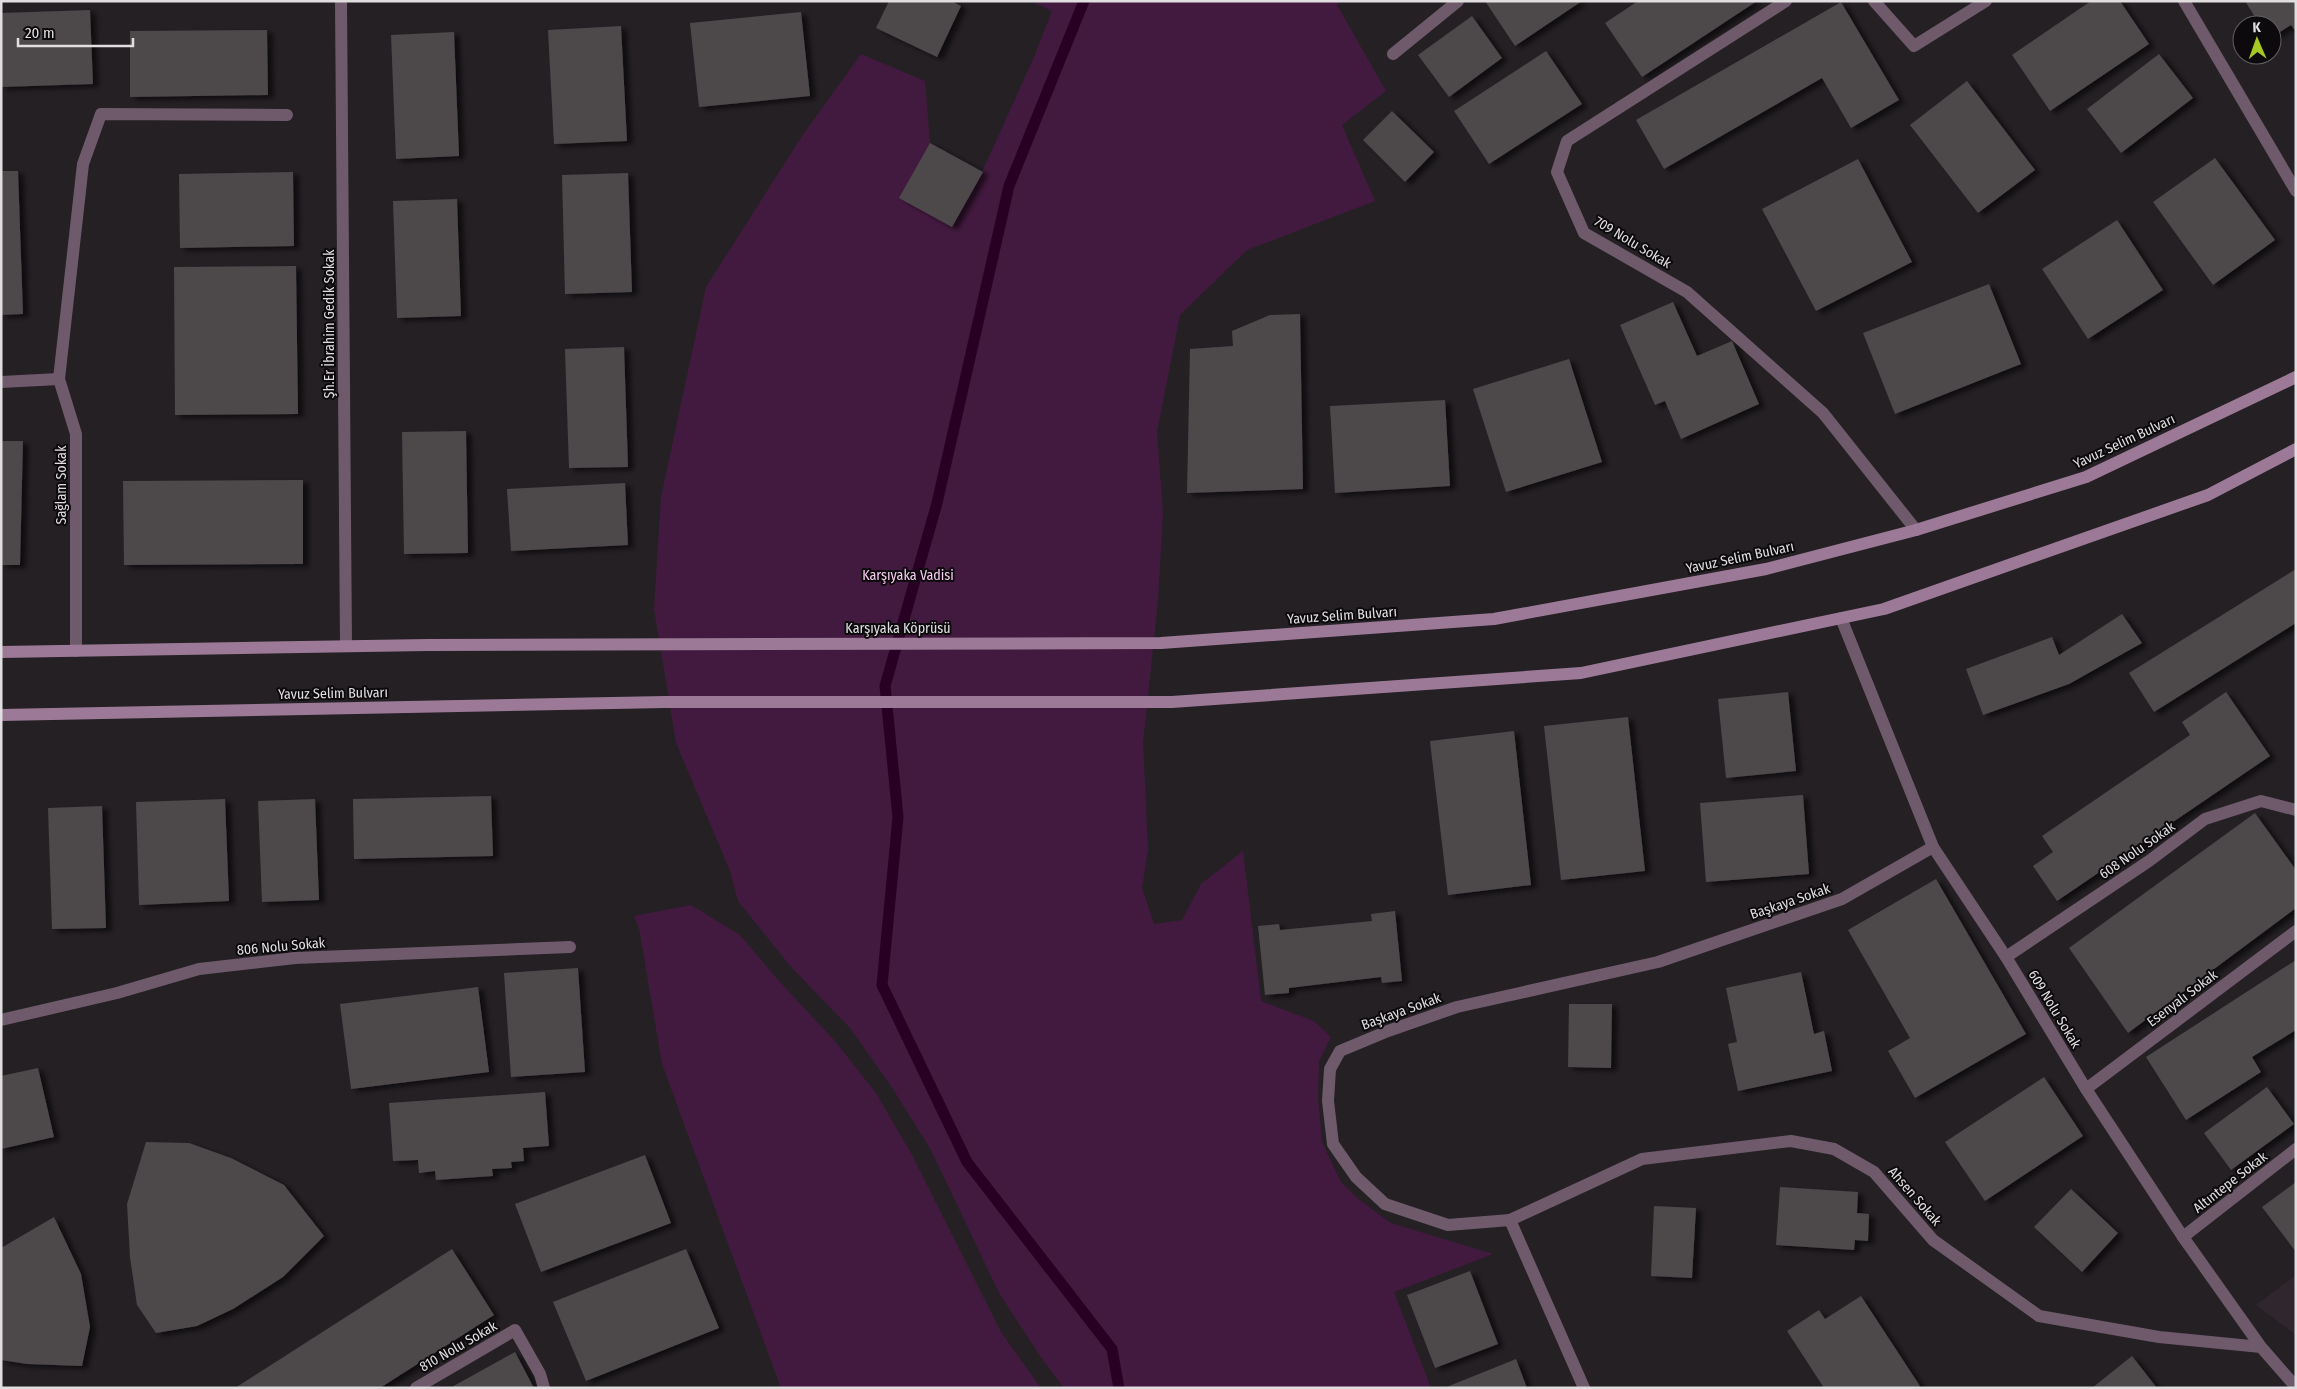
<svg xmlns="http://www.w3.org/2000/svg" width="2297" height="1389" font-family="'Fira Sans Condensed',sans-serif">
  <defs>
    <filter id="shadow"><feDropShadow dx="5.5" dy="3" stdDeviation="2.5" flood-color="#0009"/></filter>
  </defs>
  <rect width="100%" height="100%" fill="#242024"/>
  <polygon fill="#2f262e" points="2296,1275 2296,1335 2256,1305"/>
  <g fill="#431a3f">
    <polygon points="1031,1 1342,1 1337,5 1386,91 1342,125 1375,201 1247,250 1180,315 1157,432 1163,513 1158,600 1143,743 1148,849 1142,888 1154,924 1182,920 1201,884 1243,851 1261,1001 1314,1021 1331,1037 1319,1061 1318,1097 1322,1142 1341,1182 1357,1198 1391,1223 1493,1254 1394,1292 1431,1388 1064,1388 1040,1356 999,1293 931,1150 891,1086 850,1028 791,967 738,901 730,871 676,743 654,609 661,497 706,287 802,136 861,54 925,81 930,143 982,172 1034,57 1052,11"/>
    <polygon points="691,905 740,935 779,981 834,1040 876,1093 912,1155 1001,1332 1041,1388 781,1388 662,1064 639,928 634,916"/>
  </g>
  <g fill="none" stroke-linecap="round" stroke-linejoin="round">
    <polyline stroke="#270024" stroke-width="11" points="1084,1 1009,186 937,503 885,686 898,817 882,985 967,1162 1112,1349 1119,1388"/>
  </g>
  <g fill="#4d484c" filter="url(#shadow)">
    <polygon points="889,1 951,1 961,6 937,57 876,28"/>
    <polygon points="1485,1 1582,1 1515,46"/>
    <polygon points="1638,1 1757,1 1642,77 1605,23"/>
    <polygon points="2091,1 2120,1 2149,44 2050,111 2012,55"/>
    <polygon points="2245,1 2296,1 2296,32 2291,25 2272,37 2272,25 2260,25"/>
    <polygon points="1841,2 1899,100 1851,128 1822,78 1664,169 1636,120"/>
    <polygon points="90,10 93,84 1,87 1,13"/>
    <polygon points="801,12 810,96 699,107 690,23"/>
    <polygon points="1472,16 1502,58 1449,97 1418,55"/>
    <polygon points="621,26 627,141 554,144 548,30"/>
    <polygon points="267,30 268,95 130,97 130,31"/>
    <polygon points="454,32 459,156 396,159 391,35"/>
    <polygon points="1546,51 1582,104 1489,164 1454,111"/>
    <polygon points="2159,54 2193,98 2121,153 2087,109"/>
    <polygon points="1967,81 2035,170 1978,213 1910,125"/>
    <polygon points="1392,111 1434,152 1405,182 1363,140"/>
    <polygon points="930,143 983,172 952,227 899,198"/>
    <polygon points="2215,158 2275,240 2213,285 2153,202"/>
    <polygon points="1858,159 1912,262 1816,311 1762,209"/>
    <polygon points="1,171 18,171 23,314 1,315"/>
    <polygon points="293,172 294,246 180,248 179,174"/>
    <polygon points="628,173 632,292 565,294 562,175"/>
    <polygon points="457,199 461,316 397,318 393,201"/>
    <polygon points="2117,220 2163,290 2088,339 2042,269"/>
    <polygon points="296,266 298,414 175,415 174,267"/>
    <polygon points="1989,284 2021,364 1895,414 1863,333"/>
    <polygon points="1673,302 1697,356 1732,341 1759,404 1681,439 1665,401 1655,405 1620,325"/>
    <polygon points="1300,314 1303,489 1187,493 1190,349 1233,346 1232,331 1270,315"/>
    <polygon points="624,347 628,467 569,468 565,349"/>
    <polygon points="1569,359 1602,462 1506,492 1473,389"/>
    <polygon points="1445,400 1450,486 1335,493 1330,406"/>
    <polygon points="466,431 468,553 404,554 402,432"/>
    <polygon points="1,441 23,441 20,565 1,565"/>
    <polygon points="303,480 303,564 124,565 123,481"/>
    <polygon points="625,483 628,545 511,551 507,489"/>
    <polygon points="2296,569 2296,623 2154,712 2129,673"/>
    <polygon points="2122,614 2142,643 2069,684 1983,715 1966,669 2052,637 2059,655"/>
    <polygon points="1788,692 1796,771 1726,778 1718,699"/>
    <polygon points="2226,692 2270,756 2057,901 2033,866 2053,852 2042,836 2190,735 2182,722"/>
    <polygon points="1628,717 1645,871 1561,880 1544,726"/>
    <polygon points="1514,731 1531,885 1448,895 1430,741"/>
    <polygon points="1803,795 1809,874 1706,882 1700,803"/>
    <polygon points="491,796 493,856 354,859 353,799"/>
    <polygon points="225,799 229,901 139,905 136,802"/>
    <polygon points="315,799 319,900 262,902 258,801"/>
    <polygon points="102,806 106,928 52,929 48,808"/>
    <polygon points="2255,813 2296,870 2296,908 2128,1033 2069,948"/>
    <polygon points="1936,879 2026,1034 1915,1098 1888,1051 1910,1038 1848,930"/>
    <polygon points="1395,911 1402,981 1382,983 1381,977 1289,988 1289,993 1265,995 1258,926 1279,924 1280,930 1372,921 1371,914"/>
    <polygon points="2296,960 2296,1030 2252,1057 2261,1072 2186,1120 2146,1057"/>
    <polygon points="578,968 585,1072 511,1077 504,973"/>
    <polygon points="1801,972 1814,1034 1824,1031 1832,1071 1738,1091 1728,1044 1737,1042 1726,988"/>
    <polygon points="478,987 489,1072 351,1089 340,1004"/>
    <polygon points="1569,1004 1612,1004 1611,1068 1568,1067"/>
    <polygon points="38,1068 54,1137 1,1149 1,1076"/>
    <polygon points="2044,1077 2083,1136 1985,1201 1945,1142"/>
    <polygon points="2267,1087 2294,1124 2231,1170 2204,1133"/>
    <polygon points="545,1092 549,1146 523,1148 524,1161 511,1162 512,1168 492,1169 493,1176 436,1180 435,1171 419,1173 418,1160 393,1161 389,1103"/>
    <polygon points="146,1142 189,1143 231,1158 284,1185 324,1236 283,1277 233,1309 197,1326 156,1333 137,1305 130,1257 127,1204"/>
    <polygon points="645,1155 671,1223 541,1272 515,1204"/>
    <polygon points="2296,1182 2296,1252 2262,1207"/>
    <polygon points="1780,1187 1858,1192 1857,1213 1869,1214 1868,1241 1855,1240 1854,1250 1776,1245"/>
    <polygon points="2071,1189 2118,1233 2082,1272 2034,1227"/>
    <polygon points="1654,1206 1696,1208 1692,1278 1651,1276"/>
    <polygon points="54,1217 81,1274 90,1327 82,1366 27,1364 1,1360 1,1248"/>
    <polygon points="452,1249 494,1315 380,1388 235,1388"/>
    <polygon points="686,1249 719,1328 586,1381 553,1302"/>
    <polygon points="1470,1271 1498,1344 1435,1368 1407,1295"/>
    <polygon points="1861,1296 1920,1386 1916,1388 1824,1388 1787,1331 1819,1310 1825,1319"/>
    <polygon points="515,1352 534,1388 450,1388"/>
    <polygon points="2132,1356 2157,1388 2092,1388"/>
    <polygon points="1516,1359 1527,1388 1444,1388"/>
  </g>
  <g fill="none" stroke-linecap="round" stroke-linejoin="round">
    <polyline stroke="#6f5a6c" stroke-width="12" points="59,379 83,164 101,114 287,115"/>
    <g stroke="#6f5a6c" stroke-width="12">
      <polyline points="341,1 346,646"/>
      <polyline points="1786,1 1567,141 1557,172 1584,233 1687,292 1823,413 1916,530"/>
      <polyline points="1874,1 1914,46 1986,1"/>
      <polyline points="2184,1 2296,191"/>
      <polyline points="1393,54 1458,1"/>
      <polyline points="1,382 59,379 76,434 76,651"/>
      <polyline points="1841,618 1933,847 2006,957 2086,1089 2183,1237 2261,1347 2296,1387"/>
      <polyline points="2006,957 2149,861 2205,819 2261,801 2296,810"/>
      <polyline points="1,1020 117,993 199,969 295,958 570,947"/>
      <polyline points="2086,1089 2296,931"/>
      <polyline points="1510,1220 1642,1159 1791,1141 1834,1149 1874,1172 1933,1240 2039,1316 2159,1337 2261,1347"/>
      <polyline points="2183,1237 2296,1149"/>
      <polyline points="416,1388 515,1330 540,1374 544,1388"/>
      <polyline points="1584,1388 1510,1220 1448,1225 1385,1204 1356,1177 1333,1144 1328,1101 1330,1069 1340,1051 1388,1031 1457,1007 1658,962 1842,899 1933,847"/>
    </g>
    <g stroke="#9c7a97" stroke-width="12">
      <polyline points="1,652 428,645 1161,643 1494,619 1766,569 1916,530 2086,477 2296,377"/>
      <polyline points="1,715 665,702 1172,702 1581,673 1884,609 2208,495 2296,449"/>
    </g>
  </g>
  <g text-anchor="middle" stroke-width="4" stroke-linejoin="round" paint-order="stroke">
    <g font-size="14" fill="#e1dee0" stroke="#0c0a0c">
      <text transform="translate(1633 242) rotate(31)" y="5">709 Nolu Sokak</text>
      <text transform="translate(329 324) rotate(-90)" y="5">Şh.Er İbrahim Gedik Sokak</text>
      <text transform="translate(2124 441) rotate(-25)" y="5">Yavuz Selim Bulvarı</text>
      <text transform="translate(61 485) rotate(-90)" y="5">Sağlam Sokak</text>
      <text transform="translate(1740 557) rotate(-12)" y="5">Yavuz Selim Bulvarı</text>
      <text transform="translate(1342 615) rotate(-4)" y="5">Yavuz Selim Bulvarı</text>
      <text x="898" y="633">Karşıyaka Köprüsü</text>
      <text transform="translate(333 693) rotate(-1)" y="5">Yavuz Selim Bulvarı</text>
      <text transform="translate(2137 850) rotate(-35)" y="5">608 Nolu Sokak</text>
      <text transform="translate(1790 901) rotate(-19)" y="5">Başkaya Sokak</text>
      <text transform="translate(281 946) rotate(-5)" y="5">806 Nolu Sokak</text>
      <text transform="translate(2182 998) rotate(-37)" y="5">Esenyalı Sokak</text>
      <text transform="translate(2055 1009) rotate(59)" y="5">609 Nolu Sokak</text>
      <text transform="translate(1401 1011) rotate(-20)" y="5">Başkaya Sokak</text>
      <text transform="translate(2230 1182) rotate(-38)" y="5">Altıntepe Sokak</text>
      <text transform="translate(1915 1196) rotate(49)" y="5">Ahsen Sokak</text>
      <text transform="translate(458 1346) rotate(-30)" y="5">810 Nolu Sokak</text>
    </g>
    <g font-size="14" fill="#f7cbf0" stroke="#0c0a0c">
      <text x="908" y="580">Karşıyaka Vadisi</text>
    </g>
  </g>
  <rect width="2297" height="1389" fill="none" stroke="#e1dee0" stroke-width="5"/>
  <g transform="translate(2257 40) rotate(358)"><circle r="24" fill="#0c0a0c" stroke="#615f61"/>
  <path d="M0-4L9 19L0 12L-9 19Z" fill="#a5c822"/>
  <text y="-8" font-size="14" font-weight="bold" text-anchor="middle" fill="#e1dee0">K</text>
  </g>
  <path d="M18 38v8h115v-8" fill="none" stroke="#e1dee0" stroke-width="2.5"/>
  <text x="25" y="38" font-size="15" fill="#e1dee0" stroke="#0c0a0c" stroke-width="4" paint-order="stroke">20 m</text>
</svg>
